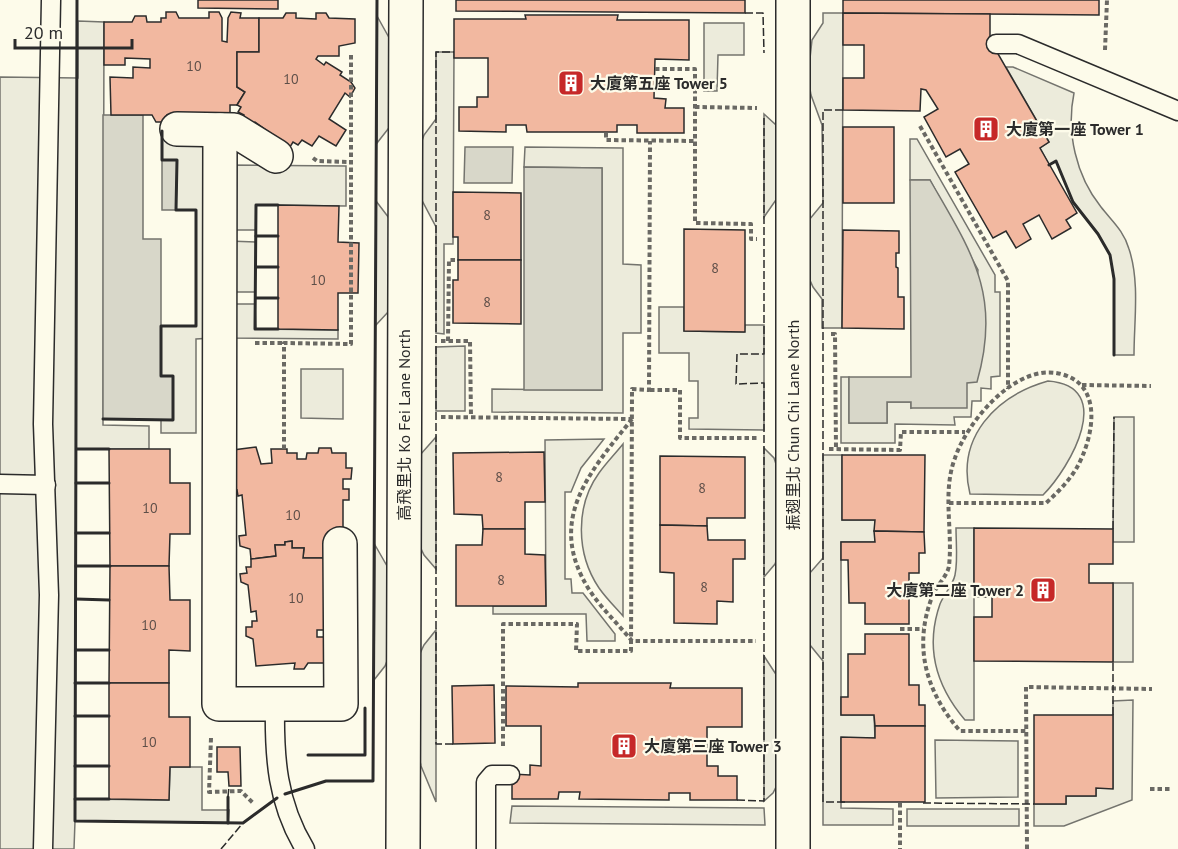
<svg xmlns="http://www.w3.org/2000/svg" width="1178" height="849" font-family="'PT Sans','Noto Sans TC',sans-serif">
  <rect width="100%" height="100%" fill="#fdfbea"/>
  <g fill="#ecebdb" stroke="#74746e" stroke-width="1.5">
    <polygon points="823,13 843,13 842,328 822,328 822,299 813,287 805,269 809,220 823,203 822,125 811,95 808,77 812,40 823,23"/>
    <polygon points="377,16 392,43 392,124 377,143"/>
    <polygon points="78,21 104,22 103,425 149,426 149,449 76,449 75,799 169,800 170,767 202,767 202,810 229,810 228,823 75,821 74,849 0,849 0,77 78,78"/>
    <polygon points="704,23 744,23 744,55 718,55 717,91 704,91"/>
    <polygon points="436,52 454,52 453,244 444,244 444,334 436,333 436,227 416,189 416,158 424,135 436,119"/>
    <path d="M1006,67H1013L1074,93C1066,132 1076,176 1101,207C1112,221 1124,231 1129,249C1140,282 1134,321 1134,355H1114V279L1110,255L1098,234L1073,202L1056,161L1049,165L1040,148L1049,142Z"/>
    <polygon points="764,114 776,125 785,142 778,197 764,217"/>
    <polygon points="162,138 212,139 212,338 196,339 196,433 161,433 161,419 173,419 173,377 161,376 161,326 196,326 196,210 176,210 177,161 162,160"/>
    <polygon points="910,139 917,139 995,275 995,292 1000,292 1000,376 991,377 991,389 981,388 981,401 972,401 971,417 954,417 955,425 895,424 895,443 841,443 841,377 849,377 849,423 887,423 887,402 911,402 911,408 967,382 978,270 930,180 910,180"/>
    <polygon points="525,147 623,148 623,264 641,265 641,333 623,333 623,413 492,412 492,389 602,390 602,168 524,167"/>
    <polygon points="229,165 346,166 346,206 256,205 256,230 228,230"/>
    <polygon points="376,201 389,218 389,311 375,326"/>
    <polygon points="228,241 256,242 255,292 228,292"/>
    <polygon points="228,304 255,304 256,329 338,330 338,339 228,338"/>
    <polygon points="659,307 684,307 684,331 744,332 745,325 764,325 764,430 689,429 689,418 698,418 698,381 689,381 689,353 659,353"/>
    <polygon points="465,346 465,411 436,411 436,347"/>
    <polygon points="301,369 343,369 343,419 301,418"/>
    <path d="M1048,381C1117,386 1070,468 1043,495L970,494C956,438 995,396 1048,381Z"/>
    <polygon points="1114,417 1134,417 1134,542 1113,542"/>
    <polygon points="436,437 436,569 424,555 416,538 420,455"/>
    <polygon points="604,439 581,468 571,492 565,492 565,579 571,579 572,593 583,593 615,634 615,641 587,641 586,614 493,614 493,606 546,606 545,440"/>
    <path d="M623,444V616C615,607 606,598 599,588C576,554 575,506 599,473C606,463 615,454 623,444Z"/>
    <polygon points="764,448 774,458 780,476 782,546 775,564 764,577"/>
    <polygon points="823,455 842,455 842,520 875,520 875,542 841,542 841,715 874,715 875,738 841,738 841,808 893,809 893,825 823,825 823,661 810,645 804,629 809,574 823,558"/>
    <path d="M956,528H974V720H965C936,686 925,647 940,604C944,594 953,585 955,575C958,561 956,543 956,528Z"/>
    <polygon points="375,545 391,573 393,646 385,666 374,680"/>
    <rect x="1113" y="583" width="20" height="79"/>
    <polygon points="436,630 436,802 421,766 414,733 416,662 424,645"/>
    <polygon points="764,656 781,682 781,777 773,793 764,801"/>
    <polygon points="1133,700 1132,800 1064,826 1034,826 1034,804 1066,804 1066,796 1096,796 1096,788 1113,788 1113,701"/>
    <polygon points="935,740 1018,741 1018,797 936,798"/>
    <polygon points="512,806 764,808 765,825 510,823"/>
    <rect x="907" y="809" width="112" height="17"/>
  </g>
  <g fill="#d8d7c9" stroke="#74746e" stroke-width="1.5">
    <polygon points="103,115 143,115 143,239 161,239 161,376 173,376 173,420 103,419"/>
    <polygon points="465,147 513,147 512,183 464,183"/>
    <polygon points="162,160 177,160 176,210 162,210"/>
    <polygon points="524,167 602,168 602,390 524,390"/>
    <path d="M910,180H930C972,253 1002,295 977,382L967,383V408H911V402H887V423H849V377H911Z"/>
  </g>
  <g fill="#f2b8a0" stroke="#2b2b2b" stroke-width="1.5">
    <polygon points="198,0 278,0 278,9 198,8"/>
    <polygon points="456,0 745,0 745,13 456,11"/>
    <polygon points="843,0 1099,0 1099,15 843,13"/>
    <polygon points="166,12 176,12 179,18 209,18 209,12 219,12 222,18 222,41 227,42 228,18 231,12 241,13 240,18 259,18 259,52 237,52 237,87 245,92 237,105 230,105 230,116 167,115 167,122 156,122 152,115 111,115 110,77 133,78 133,67 150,68 150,59 125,58 125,65 104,65 104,22 132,22 135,16 146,16 147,22 161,22 161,18 166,18"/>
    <polygon points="286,13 296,13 296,18 316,19 316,13 326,13 329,18 355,19 355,43 339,46 339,56 318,56 316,59 324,65 326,62 342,72 340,75 351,82 355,88 350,97 345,93 329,119 346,130 336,146 319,136 312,146 302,140 298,145 293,142 290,147 255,122 252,127 243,122 244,115 238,112 241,107 237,105 245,92 237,87 237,52 259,52 259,18 283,18"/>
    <polygon points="843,13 990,14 990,40 1049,142 1040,148 1077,213 1066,220 1071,228 1052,239 1039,215 1023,224 1031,239 1016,248 1006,231 993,238 955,172 969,164 960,149 946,157 924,117 938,109 926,90 921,89 920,111 843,110 843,78 864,78 864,45 843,45"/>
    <polygon points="525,15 618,15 617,20 689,20 689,60 655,59 654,98 666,99 665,108 684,108 684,133 637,133 637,125 617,125 617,132 527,132 526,125 506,125 506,132 459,131 459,107 477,107 477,97 488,97 488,58 454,58 454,19 526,19"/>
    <rect x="843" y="127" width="51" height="76"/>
    <polygon points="453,192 521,193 521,260 458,260 458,237 453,237"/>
    <polygon points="278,205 339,206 338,242 359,243 358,293 338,293 338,330 278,329"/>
    <polygon points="684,229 745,230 745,332 684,331"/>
    <polygon points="843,230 899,231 899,253 896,253 896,267 898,268 898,297 904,297 904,329 842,328"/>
    <polygon points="458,260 521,260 521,324 453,323 453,280 458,280"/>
    <polygon points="256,447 261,464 272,463 271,449 287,449 287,453 297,453 297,459 306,459 307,453 318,453 319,448 331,448 332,453 346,453 346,468 352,468 351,479 343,479 343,489 349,489 349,500 343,500 343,530 349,530 349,542 328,558 303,558 304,548 292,548 292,541 285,542 285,545 275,545 276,556 251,559 250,549 240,546 239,536 246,535 242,495 238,496 237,490 232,491 231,481 236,477 233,450"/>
    <polygon points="109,449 170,449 170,483 190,483 190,534 170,534 169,566 110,566"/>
    <polygon points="544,452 545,502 525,502 525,529 483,529 482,515 454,514 453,453"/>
    <polygon points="842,455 925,455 924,532 874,531 875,520 842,520"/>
    <polygon points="660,456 745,457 745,518 707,518 707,526 660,525"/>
    <polygon points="660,525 707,526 708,540 745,540 745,559 733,559 733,602 717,601 717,624 674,623 674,573 660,572"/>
    <polygon points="974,528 1113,529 1113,564 1089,564 1089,583 1113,583 1113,662 974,661 974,617 992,617 992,597 974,597"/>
    <polygon points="483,529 525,529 525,554 545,555 546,606 456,606 456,545 482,545"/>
    <polygon points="874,531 924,532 925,553 919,553 919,573 909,573 909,624 865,624 865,603 849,603 848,560 841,560 841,542 875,542"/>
    <polygon points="292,541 292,548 304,548 303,558 335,558 343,630 317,630 317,637 327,637 336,663 308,663 304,669 294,669 295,663 256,666 253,639 246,636 246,627 252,627 252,621 257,621 256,611 251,612 248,585 241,582 240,574 247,573 246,567 251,567 251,559 276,556 275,545 285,545 285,542"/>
    <polygon points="110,566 169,566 170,600 190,600 190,651 169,650 169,683 109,683"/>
    <polygon points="865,634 909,634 909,685 919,685 919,705 925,705 925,726 875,726 874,715 841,715 841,697 848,697 848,654 865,654"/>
    <polygon points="109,683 169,683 169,717 190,717 190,767 170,767 169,800 109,799"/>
    <polygon points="578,683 671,683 670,688 742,688 742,727 707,727 707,766 718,766 718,776 737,776 737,800 690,800 690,793 669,793 669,800 579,799 580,792 559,792 558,799 512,799 512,774 530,775 530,765 541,766 541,726 506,726 506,686 578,687"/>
    <polygon points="494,685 495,743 453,744 452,686"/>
    <polygon points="1034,715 1113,715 1113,789 1096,788 1096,796 1066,796 1066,804 1034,804"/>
    <polygon points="875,726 925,726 925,802 841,802 841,737 875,738"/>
    <polygon points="217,747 240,747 241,786 229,786 228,772 217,772"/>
  </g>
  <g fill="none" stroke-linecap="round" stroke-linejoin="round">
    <defs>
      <g id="lane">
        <polyline points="996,44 1018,44 1178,111"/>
        <polyline points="0,484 46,485"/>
        <path d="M275,704C274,757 277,803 305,849"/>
        <polyline points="43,849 49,595 43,424 51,0"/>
        <polyline points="486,849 486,782 492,775 510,775"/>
      </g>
      <g id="street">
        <polyline points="793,0 793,849"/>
        <polyline points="177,129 234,130 276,156"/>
        <polyline points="220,130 219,704 341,704 340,544"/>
        <polyline points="403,849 406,0"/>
      </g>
    </defs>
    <use href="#lane" stroke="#2b2b2b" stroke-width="21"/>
    <use href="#street" stroke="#2b2b2b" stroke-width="36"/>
    <g stroke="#6a6964" stroke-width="4" stroke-dasharray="4.5 3" stroke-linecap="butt">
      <polyline points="1105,50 1107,0"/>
      <polyline points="655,69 695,69 695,223 751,224 751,239 757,239"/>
      <polyline points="695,107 757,108"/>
      <polyline points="920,126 1008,281 1008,389"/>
      <polyline points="606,133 606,140 695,141"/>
      <polyline points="313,158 317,161 350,162"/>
      <polyline points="831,334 835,334 836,449"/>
      <polyline points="441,341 470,341 471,417"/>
      <polyline points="448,341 449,260 458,260"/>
      <polyline points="255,343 284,343"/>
      <polyline points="1082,385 1151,386"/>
      <polyline points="650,390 680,390 680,438 757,438"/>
      <polyline points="441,417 631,419"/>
      <path d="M632,419C589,473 545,521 590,591C602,609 619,625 632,641H756"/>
      <polyline points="284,449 284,343 351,344 351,55"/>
      <polyline points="829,449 900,450 901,432 965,432"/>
      <path d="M949,503H1046C1057,493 1068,482 1076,469C1093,440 1105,385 1061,374C1016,362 967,422 955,458C942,492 953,530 949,566C947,577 935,587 932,597C913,647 926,692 960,731H1026"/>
      <polyline points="900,629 923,629"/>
      <polyline points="211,738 209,792 241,791 254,804"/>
      <polyline points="503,746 503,624 577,624 576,651 631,651 632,389 649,390 650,141"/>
      <polyline points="1150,789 1171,789"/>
      <polyline points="900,803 900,849"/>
      <polyline points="1027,849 1026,687 1152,689"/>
    </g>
    <use href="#lane" stroke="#fdfbea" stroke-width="18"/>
    <use href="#street" stroke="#fdfbea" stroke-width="33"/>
    <g stroke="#2b2b2b" stroke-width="1.5" stroke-dasharray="8 3" stroke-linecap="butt">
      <polyline points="745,13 763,13 764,53"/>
      <polyline points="843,110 823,110 823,802 845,802"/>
      <polyline points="1113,529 1114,417"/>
      <polyline points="1113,715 1113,662"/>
      <polyline points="453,744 436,744 436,52 454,52"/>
      <polyline points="228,797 229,786"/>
      <polyline points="737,800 764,801 764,383 736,384 737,354 764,354 764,118"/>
      <polyline points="923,803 1034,804"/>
      <polyline points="221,849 243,823"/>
    </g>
    <g stroke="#2b2b2b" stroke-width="3">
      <polyline points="77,0 75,821 243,823 277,798"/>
      <polyline points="1049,165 1056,161 1073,202 1098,234 1110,255 1114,279 1114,355"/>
      <polyline points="256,236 278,236"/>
      <polyline points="256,267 278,267"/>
      <polyline points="256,298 278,298"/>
      <polyline points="278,329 255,329 256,205 278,205"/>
      <polyline points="103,419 173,420 173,376 161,376 161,326 196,326 196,210 176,210 177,160 162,160 162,131"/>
      <polyline points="77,449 109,449"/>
      <polyline points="76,483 109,483"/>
      <polyline points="76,533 109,533"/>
      <polyline points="76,566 110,566"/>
      <polyline points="76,599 109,600"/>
      <polyline points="76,650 109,650"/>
      <polyline points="75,683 109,683"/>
      <polyline points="75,716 109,716"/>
      <polyline points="308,755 365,755 365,708"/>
      <polyline points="75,766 109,766"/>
      <polyline points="285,794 326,781 373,781 377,0"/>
      <polyline points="75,799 109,799"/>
      <polyline points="228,823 228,797"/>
    </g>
  </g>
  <defs>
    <symbol id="building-square" viewBox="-11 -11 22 22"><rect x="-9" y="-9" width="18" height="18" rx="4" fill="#c62828" stroke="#fdfbea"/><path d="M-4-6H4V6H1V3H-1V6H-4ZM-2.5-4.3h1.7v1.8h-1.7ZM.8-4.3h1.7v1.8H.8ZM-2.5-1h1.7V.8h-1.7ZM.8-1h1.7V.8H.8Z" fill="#fff"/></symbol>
  </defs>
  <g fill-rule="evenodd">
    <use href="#building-square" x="556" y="68" width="30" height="30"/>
    <use href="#building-square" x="971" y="114" width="30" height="30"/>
    <use href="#building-square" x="1028" y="575" width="30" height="30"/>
    <use href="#building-square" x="609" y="731" width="30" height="30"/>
  </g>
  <g text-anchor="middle" stroke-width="4.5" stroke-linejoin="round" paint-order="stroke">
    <g font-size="14" fill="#5d4e48">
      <text x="194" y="71">10</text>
      <text x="291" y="84">10</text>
      <text x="487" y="220">8</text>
      <text x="715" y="273">8</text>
      <text x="318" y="285">10</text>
      <text x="487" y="307">8</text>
      <text x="499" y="482">8</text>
      <text x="702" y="493">8</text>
      <text x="150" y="513">10</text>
      <text x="293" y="520">10</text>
      <text x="501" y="585">8</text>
      <text x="704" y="592">8</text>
      <text x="296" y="603">10</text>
      <text x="149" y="630">10</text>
      <text x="149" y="747">10</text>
    </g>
    <g font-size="16" font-weight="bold" fill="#2b2b2b" stroke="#fdfbea" text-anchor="start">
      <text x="590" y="89">大廈第五座 Tower 5</text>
      <text x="1006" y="135">大廈第一座 Tower 1</text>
      <text x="1024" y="596" text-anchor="end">大廈第二座 Tower 2</text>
      <text x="644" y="752">大廈第三座 Tower 3</text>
    </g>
    <g font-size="16" fill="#2b2b2b" stroke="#fdfbea">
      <text transform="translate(404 425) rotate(-90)" y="6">高飛里北 Ko Fei Lane North</text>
      <text transform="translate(793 425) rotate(-90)" y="6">振翅里北 Chun Chi Lane North</text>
    </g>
  </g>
  <path d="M15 39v9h117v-9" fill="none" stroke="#2b2b2b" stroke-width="3"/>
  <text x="24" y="39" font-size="18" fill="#2b2b2b" stroke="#fdfbea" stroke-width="4.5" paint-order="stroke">20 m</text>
</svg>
